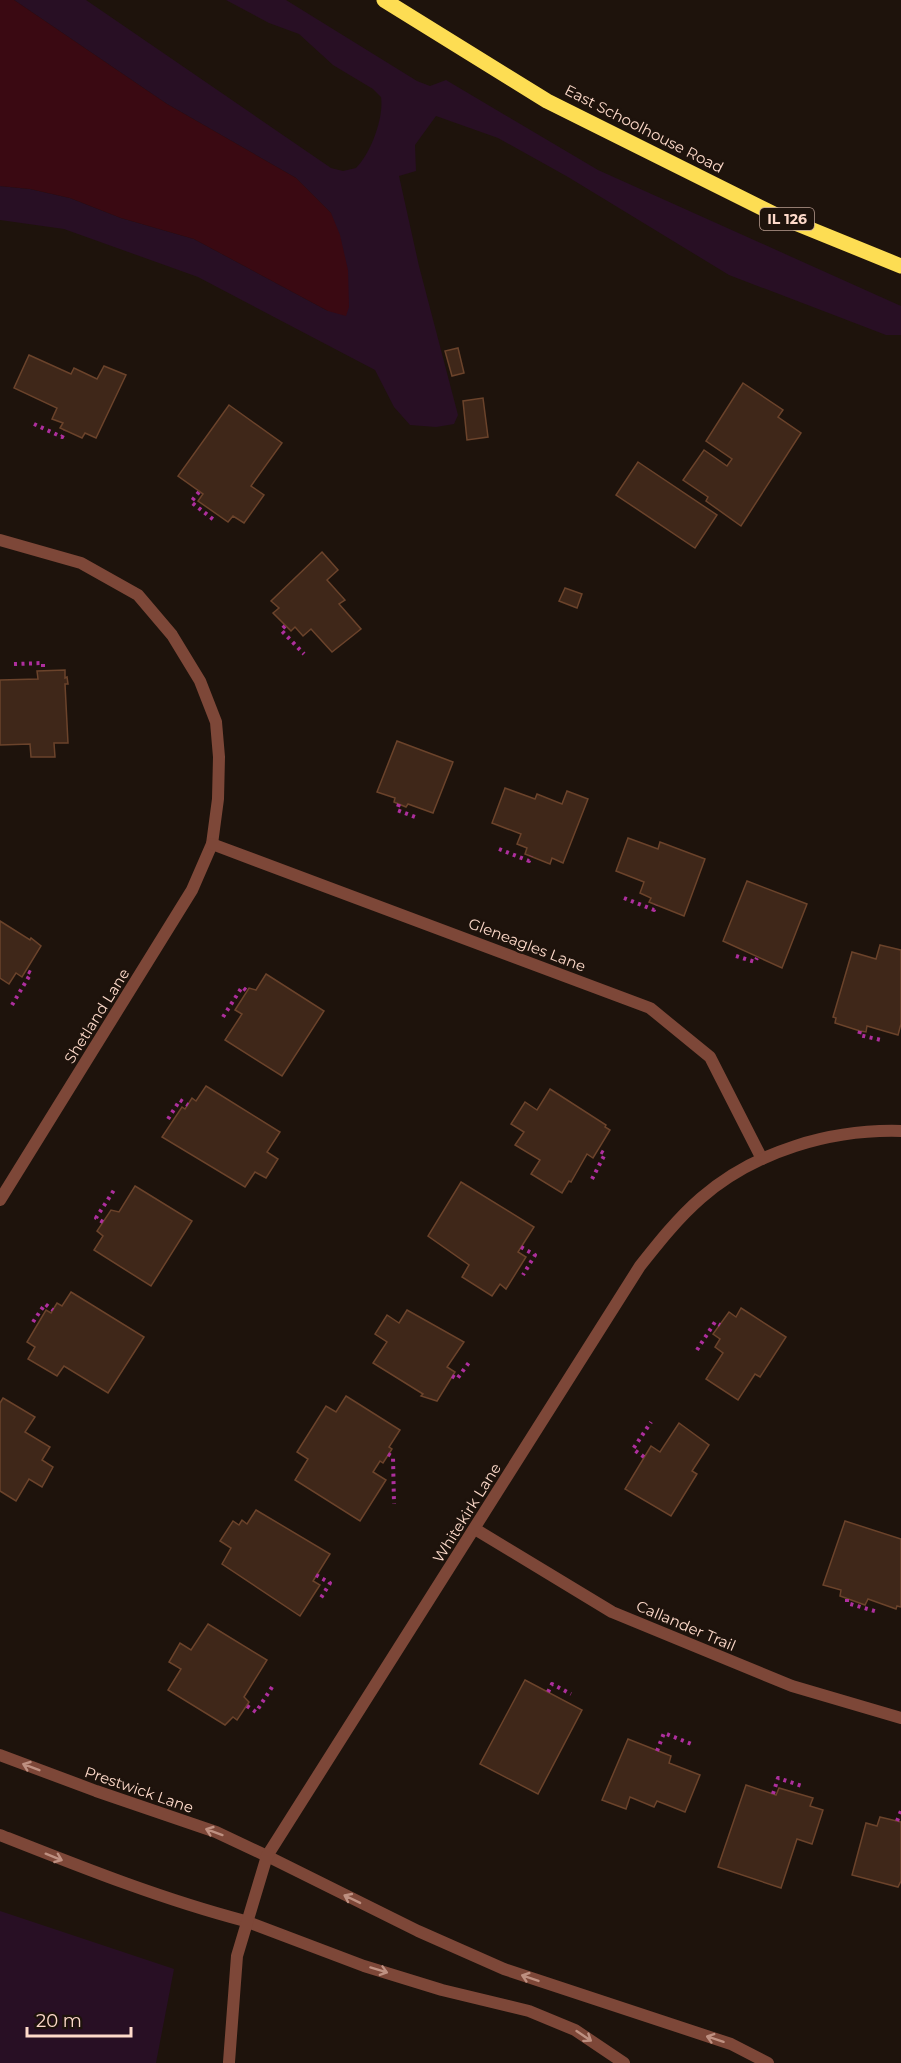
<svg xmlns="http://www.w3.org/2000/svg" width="901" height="2063" font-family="Montserrat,sans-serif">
  <rect width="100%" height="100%" fill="#1e130c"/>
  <g fill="#280f24">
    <path d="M14,0H86L331,168L343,171L356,168C371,153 384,118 381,97L373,89L333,65L299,34L269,23L226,0H286L417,81L430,86L446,80L598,170L901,306V335H886L729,275L568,177L498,138L436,116L415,145L416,171L399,176L419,266L458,415L454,424L436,427L410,425L394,407L375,370L198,277L64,229L0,220V186L30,189L70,198L121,218L194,239L328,311L331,213L296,178L167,104Z"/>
    <polygon points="0,1911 174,1969 156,2063 0,2063"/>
  </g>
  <polygon fill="#3a0912" points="0,0 14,0 167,104 296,178 331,213 340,235 348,270 349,307 346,316 328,311 194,239 121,218 70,198 30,189 0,186"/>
  <g fill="#3f2719" stroke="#6b432b" stroke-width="1.5">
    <polygon points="458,348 464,373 452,376 445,351"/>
    <polygon points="29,355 71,374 74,368 97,379 104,366 126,375 96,438 85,433 82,438 60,428 63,423 52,419 57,408 14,388"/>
    <polygon points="743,383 783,410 778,417 801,433 741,526 706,501 708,497 683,480 704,450 727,466 732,459 706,441"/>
    <polygon points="483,398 488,437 467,440 463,401"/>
    <polygon points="229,405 282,443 251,486 264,495 244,523 233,516 228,522 198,501 203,494 178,476"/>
    <polygon points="638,462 717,515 695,548 616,495"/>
    <polygon points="322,552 338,570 327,580 345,600 339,604 361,629 332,652 311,629 303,636 295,627 291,631 273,613 279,608 271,601"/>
    <polygon points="565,588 582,594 577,608 559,601"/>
    <polygon points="65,670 65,678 67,677 68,684 65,684 68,743 54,743 55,757 31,757 30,744 0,745 0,680 38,679 37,671"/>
    <polygon points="397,741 453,762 433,813 408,804 406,807 394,802 395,798 377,792"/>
    <polygon points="505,788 535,799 537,794 562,804 567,791 588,799 563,863 552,858 550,864 525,854 527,848 517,844 521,834 492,823"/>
    <polygon points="628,838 658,849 660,842 705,859 684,916 649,902 651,898 640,893 644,882 616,871"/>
    <polygon points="747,881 807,904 782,968 723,941"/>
    <polygon points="0,921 30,940 31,938 41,946 22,977 16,973 9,984 0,978"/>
    <polygon points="880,945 901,950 901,1024 898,1035 867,1026 866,1032 860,1031 835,1023 836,1018 833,1017 852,952 876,959"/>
    <polygon points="266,974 324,1011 282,1076 225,1040 242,1014 235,1010 249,988 256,990"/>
    <polygon points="206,1086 280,1132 267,1152 278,1159 266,1178 255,1172 245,1187 162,1137 182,1107 185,1109 192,1098 196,1101"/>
    <polygon points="550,1089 606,1125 605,1127 610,1130 593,1158 587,1154 571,1182 569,1181 562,1193 531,1174 540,1160 515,1145 524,1132 511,1124 525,1102 537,1110"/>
    <polygon points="461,1182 534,1227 518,1252 526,1257 506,1289 500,1284 492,1296 462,1277 469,1265 428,1236"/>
    <polygon points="135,1186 192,1221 151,1286 94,1250 103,1236 97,1231 111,1210 119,1212"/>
    <polygon points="71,1292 144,1337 108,1393 64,1366 57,1376 28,1359 35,1347 27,1342 46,1310 51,1313 57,1303 62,1306"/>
    <polygon points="741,1308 786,1337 760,1377 755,1374 738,1400 706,1379 723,1353 715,1347 720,1339 713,1334 729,1312 736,1317"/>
    <polygon points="407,1310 464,1342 447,1367 455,1372 437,1401 421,1396 423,1394 373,1363 387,1342 375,1334 387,1315 399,1323"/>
    <polygon points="346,1396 400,1430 389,1447 392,1449 383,1463 380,1461 373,1472 386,1480 360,1521 295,1480 308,1459 297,1452 326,1406 336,1412"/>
    <polygon points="3,1398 35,1417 25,1432 50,1447 42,1460 53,1467 42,1487 29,1479 16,1501 0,1491 0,1403"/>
    <polygon points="679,1423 709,1445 692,1471 697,1474 671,1516 625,1489 651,1446 660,1452"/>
    <polygon points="256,1510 330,1554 313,1581 320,1585 300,1616 222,1564 231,1548 220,1541 233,1521 239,1525 242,1520 247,1524"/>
    <polygon points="845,1521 901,1539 901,1607 897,1606 896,1609 868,1599 865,1605 840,1596 841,1590 823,1585"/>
    <polygon points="208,1624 267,1660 244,1697 249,1702 237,1720 233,1717 225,1725 168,1690 181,1669 169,1662 180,1643 191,1650"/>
    <polygon points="525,1680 582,1710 538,1794 480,1764"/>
    <polygon points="628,1739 671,1756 669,1763 700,1775 685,1812 657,1801 654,1807 630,1797 626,1809 602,1800"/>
    <polygon points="746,1785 776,1795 779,1788 813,1798 810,1806 823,1810 812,1844 797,1839 781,1888 718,1867"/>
    <polygon points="880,1817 901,1822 901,1881 898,1887 852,1875 866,1823 877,1826"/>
  </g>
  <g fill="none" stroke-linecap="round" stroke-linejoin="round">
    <g stroke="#ae2f9e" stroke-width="4" stroke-dasharray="3 4.5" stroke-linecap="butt">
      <polyline points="34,424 62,437 65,431"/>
      <polyline points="199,492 191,502 214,520"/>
      <polyline points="285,626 281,630 304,654"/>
      <polyline points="14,664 43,663 43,671"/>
      <polyline points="399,804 397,810 415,817"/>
      <polyline points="499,849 529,861 531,856"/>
      <polyline points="624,898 654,910 656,905"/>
      <polyline points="736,956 755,962 757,958"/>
      <polyline points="12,1005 31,973 25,970"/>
      <polyline points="223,1017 242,987 247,991"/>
      <polyline points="860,1031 859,1035 881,1040"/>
      <polyline points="168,1119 180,1100 188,1105"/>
      <polyline points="592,1179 605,1154 598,1150"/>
      <polyline points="103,1222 96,1218 114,1190"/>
      <polyline points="521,1247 535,1255 523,1275"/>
      <polyline points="33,1322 45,1304 53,1310"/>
      <polyline points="697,1350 715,1322 720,1325"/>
      <polyline points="452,1376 457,1379 470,1361"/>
      <polyline points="388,1454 393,1457 394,1504"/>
      <polyline points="644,1457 633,1449 651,1422"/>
      <polyline points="316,1575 330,1583 319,1601"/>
      <polyline points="847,1599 847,1603 878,1612"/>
      <polyline points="548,1692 552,1684 571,1694"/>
      <polyline points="247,1706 256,1712 274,1684"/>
      <polyline points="657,1751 664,1733 694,1745"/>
      <polyline points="773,1794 778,1778 802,1786"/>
      <polyline points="897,1821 901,1811"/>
    </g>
    <g stroke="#7d4738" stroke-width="12">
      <polyline points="267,1856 418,1931 504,1969 731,2044 768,2063"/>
      <polyline points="245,1921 364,1966 442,1990 529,2011 575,2030 624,2063"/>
    </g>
    <g stroke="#7d4738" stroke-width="12">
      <polyline points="0,540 81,563 138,595 172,635 200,681 216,722 219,757 218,799 212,844 192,890 0,1200"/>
      <polyline points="212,844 650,1008 710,1057 762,1159"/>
      <polyline points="475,1529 612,1612 792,1686 901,1718"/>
      <polyline points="0,1755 96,1791 216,1832 267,1856"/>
      <path d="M0,1835C81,1867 161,1899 245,1921"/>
      <path d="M229,2062L237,1956L267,1856L640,1266C659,1242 678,1218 701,1198C755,1151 831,1129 901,1131"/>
    </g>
    <polyline stroke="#fddd53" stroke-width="15" points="384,0 547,101 778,216 901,266"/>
  </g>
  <defs><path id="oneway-shaft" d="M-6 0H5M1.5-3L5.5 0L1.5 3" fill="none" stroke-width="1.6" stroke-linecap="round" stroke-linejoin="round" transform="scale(1.5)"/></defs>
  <g stroke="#be9081">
    <use href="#oneway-shaft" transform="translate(31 1767) rotate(-159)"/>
    <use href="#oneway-shaft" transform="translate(214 1832) rotate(-160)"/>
    <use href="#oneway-shaft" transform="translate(54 1857) rotate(22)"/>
    <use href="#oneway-shaft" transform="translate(352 1899) rotate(-154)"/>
    <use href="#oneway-shaft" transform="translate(379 1970) rotate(17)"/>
    <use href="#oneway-shaft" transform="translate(530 1978) rotate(-161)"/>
    <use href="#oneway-shaft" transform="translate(584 2036) rotate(34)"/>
    <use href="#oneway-shaft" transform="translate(715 2039) rotate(-162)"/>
  </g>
  <g text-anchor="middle" stroke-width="5" stroke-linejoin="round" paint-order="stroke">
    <rect fill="#1e130c" stroke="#bb9e91" stroke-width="1.5" x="760" y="208" width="54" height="22" rx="4.5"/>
    <g font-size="14" font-weight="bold" fill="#fedaca">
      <text x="787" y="224">IL 126</text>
    </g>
    <g font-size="15" fill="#fedaca" stroke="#1e130c">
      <text transform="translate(644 129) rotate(27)" y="5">East Schoolhouse Road</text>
      <text transform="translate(527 945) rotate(21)" y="5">Gleneagles Lane</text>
      <text transform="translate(97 1016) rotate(-58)" y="5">Shetland Lane</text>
      <text transform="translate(467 1513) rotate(-58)" y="5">Whitekirk Lane</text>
      <text transform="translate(686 1626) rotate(23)" y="5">Callander Trail</text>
      <text transform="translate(139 1790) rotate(19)" y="5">Prestwick Lane</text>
    </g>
  </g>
  <path d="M27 2027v9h104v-9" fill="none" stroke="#fedaca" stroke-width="3"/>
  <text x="36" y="2027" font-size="18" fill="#fedaca" stroke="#1e130c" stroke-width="4.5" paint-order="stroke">20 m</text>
</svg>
